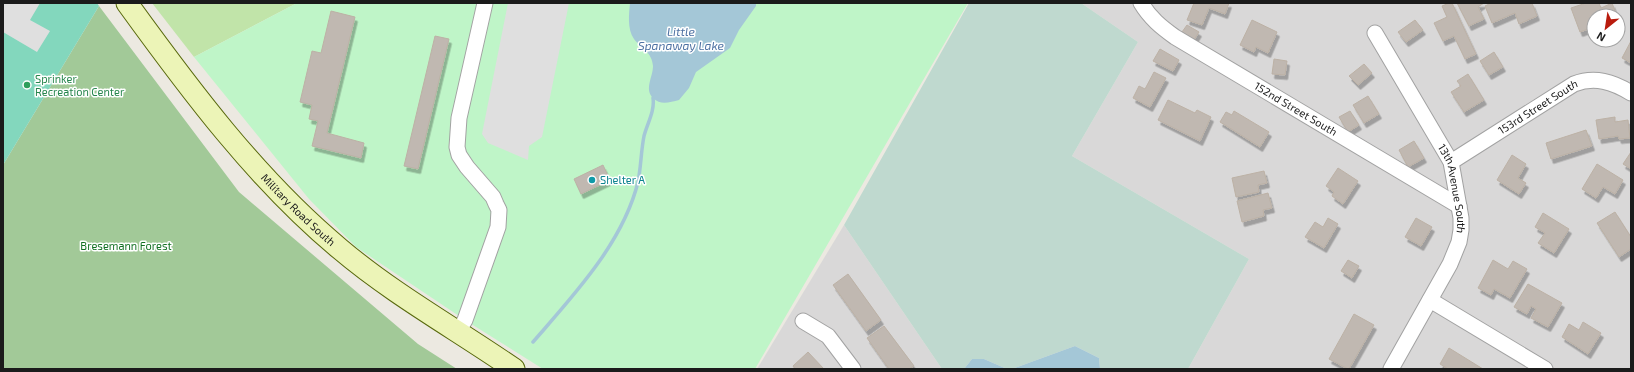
<svg xmlns="http://www.w3.org/2000/svg" width="1634" height="372" font-family="'Exo 2',sans-serif">
  <defs>
    <filter id="shadow"><feDropShadow dx="2.5" dy="4.5" stdDeviation="0" flood-color="#0004"/></filter>
  </defs>
  <rect width="100%" height="100%" fill="#ece9e1"/>
  <g fill="#d9d8d8" fill-rule="evenodd">
    <path d="M1081,3H1631V369H1188L1249,259L1072,156L1138,42ZM1594,16H1618V40H1594Z"/>
    <polygon points="844,225 942,369 757,369"/>
  </g>
  <polygon fill="#c1e4a9" points="152,3 297,3 194,57"/>
  <polygon fill="#a2c998" points="99,6 239,192 418,344 457,369 3,369 3,165"/>
  <polygon fill="#bfd9cf" points="969,3 1081,3 1138,42 1072,156 1249,259 1188,369 1100,369 1099,358 1075,346 1012,369 1007,369 984,359 972,359 964,369 942,369 844,225"/>
  <polygon fill="#bff5c8" points="297,3 968,3 755,369 543,369 465,320 356,247 309,199 194,57"/>
  <polygon fill="#83d7bd" points="3,3 97,3 99,6 3,165"/>
  <g fill="#dfdfdf">
    <polygon points="3,3 40,3 30,20 50,31 37,52 3,32"/>
    <polygon points="508,3 569,3 542,137 529,146 528,160 488,143 482,134"/>
  </g>
  <g fill="#a4c7d7">
    <path d="M630,3H756V6L739,30L730,48L696,72L689,88L679,100C670,102 661,106 653,98C644,89 653,77 653,66C652,52 641,48 634,39C627,29 629,14 630,3Z"/>
    <polygon points="1075,346 1099,358 1100,369 1012,369"/>
    <polygon points="972,359 984,359 1007,369 964,369"/>
  </g>
  <g fill="none" stroke-linecap="round" stroke-linejoin="round">
    <path stroke="#a4c7d7" stroke-width="3.5" d="M533,342C573,296 623,243 638,182C641,167 641,151 644,136C647,124 655,111 653,98"/>
  </g>
  <g fill="#c0b8b1" stroke="#bcb1a5" filter="url(#shadow)">
    <polygon points="1194,3 1229,3 1225,14 1209,8 1202,25 1187,20"/>
    <polygon points="1449,3 1452,3 1476,54 1465,59 1454,36 1443,41 1434,23 1447,17 1442,6"/>
    <polygon points="1457,3 1484,3 1478,7 1484,19 1469,26"/>
    <polygon points="1491,3 1532,3 1537,16 1519,24 1515,13 1492,23 1485,6"/>
    <polygon points="1586,3 1599,3 1601,8 1612,3 1617,16 1594,16 1594,27 1580,32 1571,8"/>
    <polygon points="331,11 355,17 327,133 364,143 361,158 312,146 318,121 309,119 312,105 300,102 312,51 321,53"/>
    <polygon points="1252,20 1277,32 1268,53 1256,47 1254,52 1240,45"/>
    <polygon points="1415,20 1423,30 1406,42 1398,32"/>
    <polygon points="1187,25 1199,32 1194,40 1182,32"/>
    <polygon points="435,36 449,39 418,169 404,166"/>
    <polygon points="1631,41 1631,63 1622,58"/>
    <polygon points="1160,49 1179,60 1173,71 1153,61"/>
    <polygon points="1494,52 1503,67 1489,75 1480,61"/>
    <polygon points="1274,59 1287,61 1285,75 1272,74"/>
    <polygon points="1364,64 1372,73 1358,85 1349,76"/>
    <polygon points="1154,72 1166,78 1150,107 1133,98 1139,86 1145,89"/>
    <polygon points="1468,74 1484,100 1464,112 1451,92 1461,86 1457,81"/>
    <polygon points="1368,96 1379,114 1364,123 1353,105"/>
    <polygon points="1168,100 1195,113 1197,110 1211,117 1200,141 1158,120"/>
    <polygon points="1234,111 1269,132 1260,147 1220,122 1226,112 1232,115"/>
    <polygon points="1350,111 1359,125 1348,132 1339,117"/>
    <polygon points="1615,117 1615,122 1628,120 1630,138 1619,139 1618,136 1599,139 1596,120"/>
    <polygon points="1586,130 1592,146 1551,159 1546,143"/>
    <polygon points="1414,141 1424,158 1408,167 1399,150"/>
    <polygon points="1631,152 1631,169 1623,164"/>
    <polygon points="1512,155 1526,164 1518,178 1526,183 1519,194 1497,180"/>
    <polygon points="1597,164 1623,180 1615,194 1603,187 1596,198 1582,189"/>
    <polygon points="603,165 610,180 581,194 574,179"/>
    <polygon points="1338,168 1358,181 1343,204 1332,196 1334,192 1326,186"/>
    <polygon points="1264,171 1267,183 1258,185 1259,192 1236,197 1232,178"/>
    <polygon points="1268,193 1272,208 1263,210 1264,216 1242,222 1237,201"/>
    <polygon points="1615,212 1631,237 1631,249 1619,257 1597,223"/>
    <polygon points="1543,213 1569,229 1554,253 1538,243 1545,233 1535,227"/>
    <polygon points="1328,218 1338,224 1324,248 1305,237 1315,222 1323,227"/>
    <polygon points="1416,218 1432,227 1421,246 1405,237"/>
    <polygon points="1348,260 1359,266 1352,278 1341,271"/>
    <polygon points="1493,260 1508,269 1513,261 1527,269 1510,298 1494,289 1491,295 1478,288"/>
    <polygon points="848,274 881,320 866,331 833,285"/>
    <polygon points="1528,284 1562,303 1548,327 1531,318 1536,309 1531,306 1527,314 1514,307"/>
    <polygon points="1354,314 1374,325 1349,369 1348,369 1329,359"/>
    <polygon points="1583,322 1601,333 1588,354 1562,337 1569,324 1579,330"/>
    <polygon points="884,326 914,366 909,369 889,369 867,338"/>
    <polygon points="1449,348 1483,369 1448,369 1440,364"/>
    <polygon points="808,352 824,369 795,369 793,366"/>
  </g>
  <g fill="none" stroke-linecap="round" stroke-linejoin="round">
    <defs>
      <g id="street">
        <path id="s1" d="M1141,3C1150,18 1161,27 1175,37L1459,206"/>
        <path id="s2" d="M1375,33L1451,162L1461,218V230L1459,242L1450,264L1391,369"/>
        <path id="s3" d="M1451,162L1574,84C1595,76 1613,82 1631,93"/>
        <polyline points="1430,300 1545,369"/>
        <polyline points="803,321 828,336 853,369"/>
        <polyline points="458,332 465,320 498,227 499,210 496,204 493,197 467,167 459,155 457,147 459,118 485,3"/>
      </g>
      <g id="secondary">
        <path id="s4" d="M127,3C190,90 257,180 340,249C393,294 456,329 514,369"/>
      </g>
    </defs>
    <use href="#street" stroke="#a2a2a2" stroke-width="17"/>
    <use href="#secondary" stroke="#57680b" stroke-width="23"/>
    <use href="#street" stroke="#fff" stroke-width="15"/>
    <use href="#secondary" stroke="#ecf4b7" stroke-width="21"/>
  </g>
  <circle fill="#2e9e5b" stroke="#fff" stroke-width="1.5" cx="27" cy="85" r="4"/>
  <circle fill="#0f9aa8" stroke="#fff" stroke-width="1.5" cx="592" cy="180" r="4"/>
  <g text-anchor="middle" stroke-width="3" stroke-linejoin="round" paint-order="stroke">
    <g font-size="11" fill="#27864d" stroke="#fff" text-anchor="start">
      <text x="35" y="83">Sprinker<tspan x="35" dy="13">Recreation Center</tspan></text>
    </g>
    <g font-size="11" fill="#1b1b1b" stroke="#fff">
      <text dy="4" stroke="none"><textPath href="#s3" startOffset="103">153rd Street South</textPath></text>
      <text dy="4" stroke="none"><textPath href="#s1" startOffset="189">152nd Street South</textPath></text>
      <text dy="4" stroke="none"><textPath href="#s2" startOffset="176">13th Avenue South</textPath></text>
      <text dy="4" stroke="none"><textPath href="#s4" startOffset="269">Military Road South</textPath></text>
    </g>
    <g font-size="11" fill="#0d838f" stroke="#fff" text-anchor="start">
      <text x="600" y="184">Shelter A</text>
    </g>
    <g font-size="11" fill="#127022" stroke="#fff">
      <text x="126" y="250">Bresemann Forest</text>
    </g>
    <g font-size="12" font-style="italic" fill="#4f72a3" stroke="#fff">
      <text x="681" y="36">Little<tspan x="681" dy="14">Spanaway Lake</tspan></text>
    </g>
  </g>
  <rect width="1634" height="372" fill="none" stroke="#1b1b1b" stroke-width="8"/>
  <g transform="translate(1606 28) rotate(210)"><circle r="19" fill="#ffffff" stroke="#a4a4a4"/>
  <path d="M0-3L7 15L0 10L-7 15Z" fill="#b91b0d"/>
  <text y="-6" font-size="11" font-weight="bold" text-anchor="middle" fill="#1b1b1b">N</text>
  </g>
</svg>
